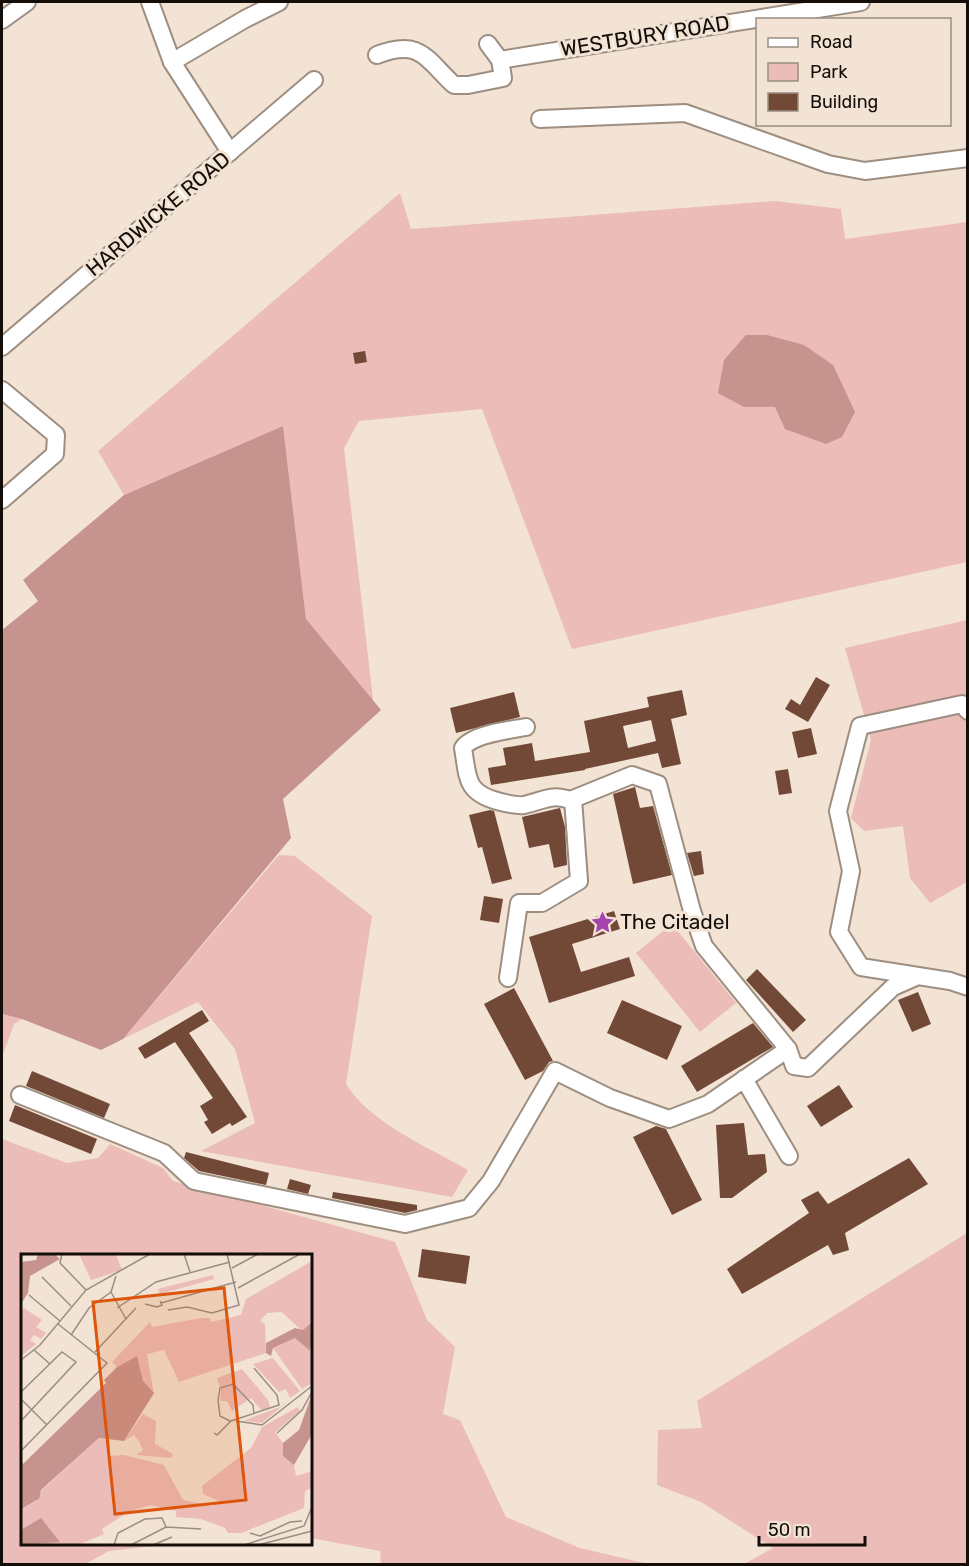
<svg xmlns="http://www.w3.org/2000/svg" width="969" height="1566" font-family="Rubik,sans-serif">
  <rect width="100%" height="100%" fill="#f3e3d4"/>
  <g fill="#ebbcb8">
    <polygon points="400,193 411,229 775,201 841,209 845,239 967,222 967,562 572,649 482,409 359,421 344,448 375,717 306,619 283,426 124,495 98,451"/>
    <polygon points="967,620 967,882 930,903 910,878 903,826 864,831 851,818 871,740 845,648"/>
    <path d="M279,855L295,856L372,916L346,1084C370,1123 428,1147 468,1170L452,1197L201,1151L255,1123L235,1049L198,1002L123,1039Z"/>
    <polygon points="672,924 736,1003 700,1032 636,953"/>
    <polygon points="2,1014 22,1019 14,1024 2,1057"/>
    <polygon points="2,1139 67,1163 98,1158 110,1144 163,1168 173,1181 395,1242 427,1320 455,1347 443,1414 460,1420 506,1517 580,1548 648,1564 381,1564 380,1551 311,1538 310,1256 22,1256 22,1544 172,1544 109,1551 85,1564 2,1564"/>
    <polygon points="967,1233 967,1564 744,1564 773,1548 701,1502 657,1485 658,1430 702,1428 697,1401"/>
  </g>
  <g fill="#c7938e">
    <polygon points="746,335 767,335 804,345 833,365 855,412 842,437 826,444 785,429 775,407 744,407 718,393 724,360"/>
    <polygon points="283,426 306,619 381,710 283,799 291,838 123,1039 101,1050 22,1019 2,1014 2,630 38,601 23,580 124,495"/>
  </g>
  <g fill="#724836" fill-rule="evenodd">
    <polygon points="365,351 367,362 355,364 353,353"/>
    <polygon points="816,677 830,685 808,722 785,709 791,699 800,705"/>
    <path d="M682,690L687,715L671,719L681,764L662,768L658,753L585,769V770L491,785L488,768L506,765L503,748L532,743L535,761L590,752L584,721L649,707L647,697ZM651,720L656,741L628,748L623,726Z"/>
    <polygon points="514,692 520,717 456,733 450,708"/>
    <polygon points="811,728 817,754 798,758 792,732"/>
    <polygon points="788,769 792,793 779,795 775,771"/>
    <polygon points="635,787 640,808 653,806 672,875 633,884 613,794"/>
    <polygon points="560,808 565,827 567,865 554,868 549,844 529,848 522,817"/>
    <polygon points="490,810 494,811 512,879 492,884 482,847 478,848 469,815"/>
    <polygon points="701,851 704,874 694,876 687,853"/>
    <polygon points="484,896 503,899 499,923 480,920"/>
    <polygon points="614,911 620,929 572,944 581,972 629,957 635,976 549,1003 529,937"/>
    <polygon points="757,969 806,1020 793,1032 746,980"/>
    <polygon points="514,988 553,1061 549,1062 543,1071 525,1080 484,1004"/>
    <polygon points="918,992 931,1024 912,1032 898,1000"/>
    <polygon points="622,1000 682,1026 667,1060 607,1033"/>
    <polygon points="202,1010 209,1021 189,1033 247,1117 232,1126 230,1123 212,1134 204,1122 208,1120 200,1106 213,1098 175,1042 145,1059 138,1048"/>
    <polygon points="753,1023 773,1047 697,1092 681,1066"/>
    <polygon points="32,1071 110,1104 104,1118 26,1086"/>
    <polygon points="839,1085 853,1107 821,1127 807,1106"/>
    <polygon points="15,1105 97,1139 91,1154 9,1121"/>
    <polygon points="744,1123 748,1155 765,1154 767,1172 732,1198 720,1198 716,1125"/>
    <polygon points="656,1126 666,1129 702,1200 672,1215 633,1137"/>
    <polygon points="186,1152 269,1173 266,1185 199,1171 184,1158"/>
    <polygon points="909,1158 928,1184 845,1233 849,1250 833,1255 828,1245 742,1294 727,1269 809,1213 801,1200 818,1191 828,1204"/>
    <polygon points="290,1179 311,1185 308,1194 287,1189"/>
    <polygon points="333,1192 417,1205 417,1210 405,1213 332,1198"/>
    <polygon points="422,1249 470,1256 466,1284 418,1277"/>
  </g>
  <g fill="none" stroke-linecap="round" stroke-linejoin="round">
    <defs>
      <g id="minor">
        <polyline points="150,2 172,62 230,152"/>
        <polyline points="2,20 27,2"/>
        <path d="M377,55C420,38 426,59 454,85H468L503,78L500,60L488,44"/>
        <polyline points="500,60 861,2"/>
        <polyline points="172,62 245,19 279,2"/>
        <polyline points="540,119 685,113 828,164 865,171 968,158"/>
        <polyline points="2,347 314,80"/>
        <polyline points="2,390 56,435 55,454 2,500"/>
        <path d="M526,727C510,730 472,734 463,748C468,777 465,792 497,801C505,803 515,806 524,805C547,800 549,793 573,801"/>
        <polyline points="918,976 861,967 839,932 851,871 838,811 860,726 962,704 968,711"/>
        <polyline points="788,1049 794,1066 808,1068 893,987 918,976 950,981 968,987"/>
        <polyline points="744,1079 789,1156"/>
        <polyline points="20,1095 164,1153 194,1181 405,1224 469,1208 491,1181 555,1071 610,1098 669,1119 708,1104 788,1049 704,946 692,911 658,784 632,775 573,799 579,881 542,903 519,903 508,978"/>
      </g>
    </defs>
    <use href="#minor" stroke="#9d8e81" stroke-width="20"/>
    <use href="#minor" stroke="#fff" stroke-width="16"/>
  </g>
  <defs>
    <symbol id="sight-bare" viewBox="-9 -9 18 18"><path d="M0-6L1.8-2.2L6-1.7L2.9 1.2L3.7 5.4L0 3.3L-3.7 5.4L-2.9 1.2L-6-1.7L-1.8-2.2Z" fill="#a444ac" stroke="#f3e3d4" stroke-width="2.5" paint-order="stroke"/></symbol>
  </defs>
  <g fill-rule="evenodd">
    <use href="#sight-bare" x="586" y="906" width="33" height="33"/>
  </g>
  <g text-anchor="middle" stroke-width="6" stroke-linejoin="round" paint-order="stroke">
    <g font-size="21" fill="#130e09" stroke="#f3e3d4">
      <text transform="translate(645 36) rotate(-9)" y="7">WESTBURY ROAD</text>
      <text transform="translate(158 214) rotate(-40)" y="7">HARDWICKE ROAD</text>
    </g>
    <g font-size="21" fill="#130e09" stroke="#f3e3d4" text-anchor="start">
      <text x="620" y="929">The Citadel</text>
    </g>
  </g>
  <g transform="translate(21 1254)">
    <rect width="291" height="291" fill="#f3e3d4"/>
    <path d="M58,0H95L101,16L70,26ZM291,7V68L281,77L261,58L246,59L239,67L244,70L245,99L158,128L143,96L126,100L133,140L122,127L116,102L96,113L91,108L129,68L131,73L180,64H189L190,68L220,61L225,45ZM192,21L193,25L139,40L137,35ZM3,54L21,66L15,73L25,79L20,85L13,81L9,86L15,90L0,102V58ZM274,84L287,95L291,93V129L281,135L252,94ZM252,104L279,137L269,144L265,135L258,138L232,110ZM221,115L247,146L249,154L241,157L230,144L211,157L206,147H199L200,136L196,124ZM266,148L241,169L222,167L259,153ZM277,153L279,157L254,178L262,189V202L273,211L275,222L291,217V234L284,237L283,254L220,279H207L204,274L180,265L155,263V257L130,251L109,257L81,275L83,280L57,291H0V255L16,247L20,237L78,184L89,186L88,202L103,201L143,211L162,246L191,252L198,247L182,240L181,232L230,194L241,173ZM122,160L135,167L134,190L152,200L150,204L115,201L122,196L118,187L113,181L103,187Z" fill="#ebbcb8"/>
    <path d="M17,0H33L39,5L9,22L7,39L0,50V8L15,6ZM291,68V93L288,96L274,84L252,94L250,102L245,99V89L274,74L282,76ZM116,102L122,127L133,139L103,187L78,184L20,236L18,245L0,255V208L2,210L85,129L83,126L96,113ZM291,140V180L273,211L262,202V189L278,176ZM20,264L39,288L0,291V276Z" fill="#c7938e"/>
    <path fill="none" stroke="#998e83" stroke-width="1.5" d="M41,0L39,9L65,36M163,0L169,18M211,14L237,0M95,22L90,38L105,65M21,23L50,52M217,34L279,0M8,41L39,67M140,49L215,28M124,50L136,53L141,51L139,47M96,54L135,28L209,8M147,56L166,53L191,59L218,51L206,0M50,81L68,54L90,38M13,96L29,110M74,98L115,54M0,106L19,91L65,36L129,0M0,138L41,98L55,108L0,167M0,145L26,171M209,167L199,162L197,146L199,134L212,130L232,151L233,160M215,167L241,171L291,132M193,179L196,181L210,167L258,151L256,141L233,114M256,179L281,156L291,138M0,197L86,109L37,70M229,279L239,282L269,268L281,267M93,291L97,279L124,265L141,264L145,273M110,291L145,273L180,275M132,291L151,283M223,291L283,272L291,253M237,291L291,277"/>
    <path fill="#dd550c" fill-opacity="0.15" stroke="#dd550c" stroke-width="3" d="M203,34L225,246L94,260L72,48Z"/>
    <rect width="291" height="291" fill="none" stroke="#130e09" stroke-width="3"/>
  </g>
  <rect width="969" height="1566" fill="none" stroke="#130e09" stroke-width="6"/>
  <rect x="756" y="18" width="195" height="108" fill="#f3e3d4" stroke="#998e83" stroke-width="1.5"/>
  <rect x="768" y="38" width="30" height="9" fill="#ffffff" stroke="#998e83" stroke-width="1.5"/>
  <text x="810" y="48" font-size="18" fill="#130e09">Road</text>
  <rect x="768" y="63" width="30" height="18" fill="#ebbcb8" stroke="#998e83" stroke-width="1.5"/>
  <text x="810" y="78" font-size="18" fill="#130e09">Park</text>
  <rect x="768" y="93" width="30" height="18" fill="#724836" stroke="#998e83" stroke-width="1.5"/>
  <text x="810" y="108" font-size="18" fill="#130e09">Building</text>
  <path d="M759 1536v9h106v-9" fill="none" stroke="#130e09" stroke-width="3"/>
  <text x="768" y="1536" font-size="18" fill="#130e09" stroke="#f3e3d4" stroke-width="4.5" paint-order="stroke">50 m</text>
</svg>
